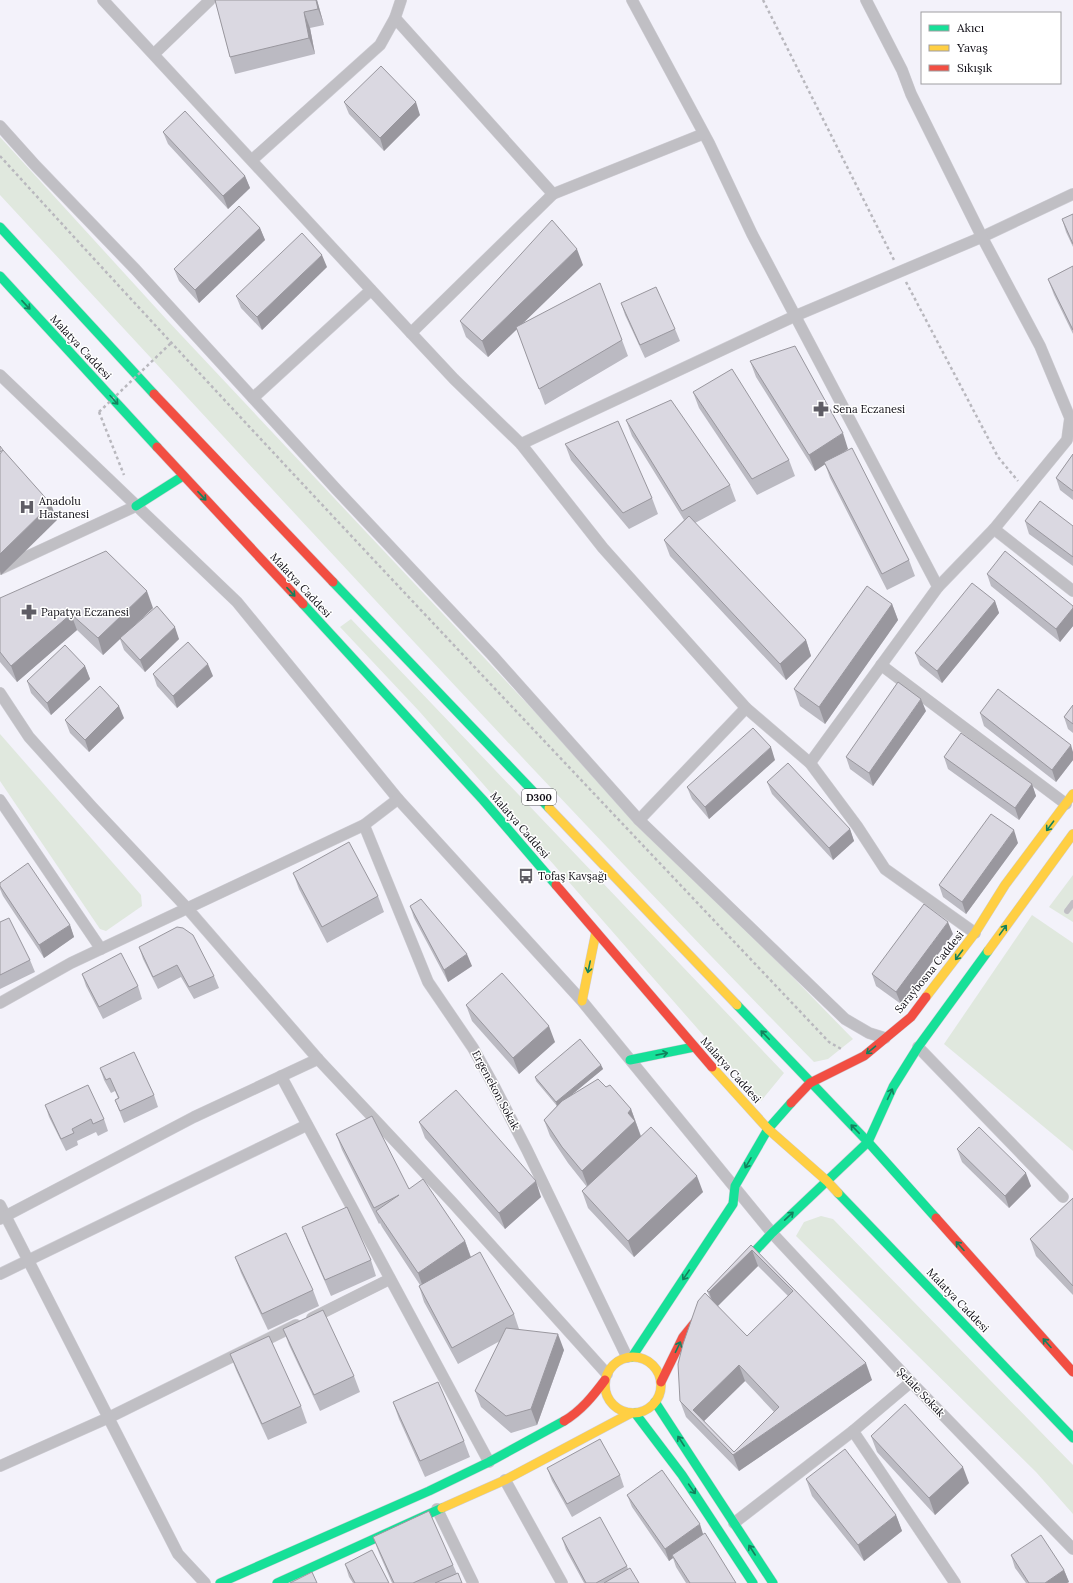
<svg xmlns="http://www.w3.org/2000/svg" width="1073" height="1583" font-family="Lora,serif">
  <rect width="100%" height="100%" fill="#f3f2fa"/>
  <g fill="#e0e8de">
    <path d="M0,137L167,320L535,712L853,1039L828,1059L814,1062C537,779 270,486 0,195Z"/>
    <polygon points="351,619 784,1073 761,1101 419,711 340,627"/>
    <polygon points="0,734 141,895 142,906 106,931 100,929 0,781"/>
    <polygon points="1073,875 1073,922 1049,907"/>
    <polygon points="1032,915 1073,943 1073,1151 944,1044"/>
    <polygon points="821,1216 833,1219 1073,1465 1073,1514 1036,1472 796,1236 804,1222"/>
  </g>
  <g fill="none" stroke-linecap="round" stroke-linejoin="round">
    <defs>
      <polyline id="lane" points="1067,911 1073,903"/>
      <g id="street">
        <polyline points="103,0 411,333 454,379 521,444 603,548 746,708 810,763 857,826 885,869 975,933"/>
        <polyline points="632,0 709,143 752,234 938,587"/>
        <polyline points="395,18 553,194 411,333"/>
        <polyline points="154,54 210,0"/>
        <polyline points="0,126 35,165 135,269 337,490 492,655 639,820 845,1019 869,1033 885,1038"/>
        <polyline points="252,160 380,45 395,18 401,0"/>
        <polyline points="553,194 703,134"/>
        <polyline points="0,375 237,602 398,799 582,1001 772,1233 911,1382 1073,1549"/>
        <polyline points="253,398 371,290"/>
        <polyline points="521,444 795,316 982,237 1073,194"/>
        <polyline points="994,529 1073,591"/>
        <polyline points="0,569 136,506"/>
        <polyline points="881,665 1066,804"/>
        <polyline points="0,693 29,737 92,807 187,908 318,1059 452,1202 607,1374"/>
        <polyline points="810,763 938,587 994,529 1067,440 1070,418 1040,346 982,237 911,94 902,70 866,0"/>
        <polyline points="0,800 101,949"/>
        <polyline points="639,820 746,708"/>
        <polyline points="364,825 428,982 473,1048 494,1086 527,1150 627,1357"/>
        <polyline points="0,1003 71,963 364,825 398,799"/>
        <polyline points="918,1047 1063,1197"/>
        <polyline points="281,1076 489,1462"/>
        <polyline points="0,1205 178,1554 205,1583"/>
        <polyline points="0,1219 194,1117 318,1059"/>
        <polyline points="0,1274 307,1125"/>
        <polyline points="312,1318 390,1279"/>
        <polyline points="853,1431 955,1583"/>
        <polyline points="0,1466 110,1417 296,1325"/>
        <polyline points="505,1480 562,1583"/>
        <polyline points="437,1509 473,1583"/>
        <polyline points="734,1523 853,1431 911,1382"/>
      </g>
      <g id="fast">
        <polyline points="0,227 154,394"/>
        <polyline points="0,276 157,447"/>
        <polyline points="136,506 183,476"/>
        <polyline points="333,582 549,808"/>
        <polyline points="303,604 483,800 556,885"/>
        <polyline points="737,1005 868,1142 936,1218"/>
        <polyline points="630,1060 694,1047"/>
        <polyline points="838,1193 1073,1438"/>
        <polyline points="741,1266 772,1233 868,1142 893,1087 918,1047 988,951"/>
        <polyline points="632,1357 733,1204 735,1186 768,1129 791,1103"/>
        <polyline points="655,1402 773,1583"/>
        <polyline points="635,1413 682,1475 753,1583"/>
        <polyline points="220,1583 429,1491 489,1462 564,1421"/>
        <polyline points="277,1583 442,1508"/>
      </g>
      <g id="slow">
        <polyline points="549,808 737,1005"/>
        <polyline points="988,951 1073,834"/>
        <polyline points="926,997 975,933 1005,885 1073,794"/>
        <polyline points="582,1001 596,932"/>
        <polyline points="712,1067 768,1129 827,1181 838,1193"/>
        <circle cx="633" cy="1385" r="28"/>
        <polyline points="442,1508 505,1480 631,1413"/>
      </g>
      <g id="jam">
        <polyline points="154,394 333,582"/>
        <polyline points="157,447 303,604"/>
        <polyline points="556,885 712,1067"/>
        <polyline points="791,1103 810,1083 864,1056 911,1017 926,997"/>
        <polyline points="936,1218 1073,1372"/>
        <polyline points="661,1382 683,1337 700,1316"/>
        <path d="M564,1421C581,1411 593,1396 605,1380"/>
      </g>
    </defs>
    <use href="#lane" stroke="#cfced5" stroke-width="6"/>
    <use href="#street" stroke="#cfced5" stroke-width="12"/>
    <use href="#fast" stroke="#cfced5" stroke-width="10"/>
    <use href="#slow" stroke="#cfced5" stroke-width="10"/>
    <use href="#jam" stroke="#cfced5" stroke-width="10"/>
    <g stroke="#b9b8be" stroke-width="2.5" stroke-dasharray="3 3" stroke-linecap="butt">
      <polyline points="763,0 895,262"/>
      <path d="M0,156C272,455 551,748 829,1042L843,1050"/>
      <polyline points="906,282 998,457 1018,481"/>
      <polyline points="99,412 124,475"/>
    </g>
    <use href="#lane" stroke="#c0bfc4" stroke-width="5.5"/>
    <use href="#street" stroke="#c0bfc4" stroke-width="11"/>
    <use href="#fast" stroke="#16e098" stroke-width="9"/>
    <use href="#slow" stroke="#ffcf43" stroke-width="9"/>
    <use href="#jam" stroke="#f24e42" stroke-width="9"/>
    <polyline stroke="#b9b8be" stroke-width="2.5" stroke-dasharray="3 3" stroke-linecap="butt" points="99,412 171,343"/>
  </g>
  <g fill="#bbbac2" fill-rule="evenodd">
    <polygon points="215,0 317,0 324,25 310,28 315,54 235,74 230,57"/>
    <polygon points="344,102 420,115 384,151 349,114"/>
    <polygon points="163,132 245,176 250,188 228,209 168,144"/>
    <polygon points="1073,214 1073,247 1066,232 1062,219"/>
    <polygon points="260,228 265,240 199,303 179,281 174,269"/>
    <polygon points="583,265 523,323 622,340 628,356 545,405 517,329 488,357 466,337 460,321"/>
    <polygon points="1073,266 1073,334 1054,295 1048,279"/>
    <polygon points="327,267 262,330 241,308 236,296"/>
    <polygon points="621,303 675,329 680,341 645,358 625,315"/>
    <polygon points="750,361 848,449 845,451 909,560 915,576 887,590 830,478 825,464 815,471 756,377"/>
    <polygon points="693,392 789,460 795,476 757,495 699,408"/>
    <polygon points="626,420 730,485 736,501 695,523 806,640 811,656 786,680 670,556 664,540 684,520 632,436"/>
    <polygon points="565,444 652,498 658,514 629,529 571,460"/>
    <polygon points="1073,454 1073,500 1060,490 1056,478"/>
    <polygon points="1025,521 1073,526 1073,566 1029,534"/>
    <polygon points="987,574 1073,606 1073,626 1060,642 991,586"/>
    <polygon points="0,598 153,608 135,625 179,639 145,672 124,650 120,639 103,655 77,630 17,682 0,662"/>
    <polygon points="995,601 999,613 942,683 920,665 915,653"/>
    <polygon points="892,604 898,620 825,724 800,706 794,689"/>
    <polygon points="85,666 90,679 51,715 31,693 27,681"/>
    <polygon points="153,674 213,676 177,708 157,686"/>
    <polygon points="1073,705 1073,733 1068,729 1064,717"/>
    <polygon points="926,711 873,786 850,769 846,757"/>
    <polygon points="980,713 1073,752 1073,760 1056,782 984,726"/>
    <polygon points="124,718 89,752 70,733 65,720"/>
    <polygon points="944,757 1032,784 1036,796 1019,820 948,769"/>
    <polygon points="775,760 709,819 692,799 687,787"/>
    <polygon points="767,782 850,829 854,841 833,860 772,794"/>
    <polygon points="1018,843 966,914 943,897 939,885"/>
    <polygon points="293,873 378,896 384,912 327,943 299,889"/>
    <polygon points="0,883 70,925 74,937 44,958 3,896 0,889"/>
    <polygon points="410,906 472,966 448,982 414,918"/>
    <polygon points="0,922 30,960 35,972 0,989"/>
    <polygon points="953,934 901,1004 876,986 872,974"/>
    <polygon points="139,947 214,976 219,988 194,999 181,977 158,989 143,959"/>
    <polygon points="82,974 138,986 142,999 103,1019 86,986"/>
    <polygon points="466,1005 555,1042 519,1074 472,1021"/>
    <polygon points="601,1065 603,1069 570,1096 606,1087 631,1109 641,1136 703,1192 634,1257 588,1208 582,1191 587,1187 568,1163 550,1136 544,1120 557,1106 536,1081 535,1077"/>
    <polygon points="100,1068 154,1095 158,1107 124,1123 115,1100 118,1098 115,1091 111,1093 104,1080"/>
    <polygon points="45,1105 104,1119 108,1131 98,1136 96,1132 77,1141 78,1145 66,1151 49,1117"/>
    <polygon points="419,1122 541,1197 505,1229 425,1138"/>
    <polygon points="336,1134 409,1189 465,1241 471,1257 514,1314 519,1329 564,1350 537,1425 511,1433 481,1407 475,1391 500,1341 458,1364 424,1302 419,1286 420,1285 382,1227 380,1223 379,1224 342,1150"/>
    <polygon points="957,1149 1031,1186 1009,1208 962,1162"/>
    <polygon points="1073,1198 1073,1295 1036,1256 1030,1239"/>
    <polygon points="302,1227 371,1260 376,1276 331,1296 308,1243"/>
    <path d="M751,1245L872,1380L739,1471L686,1417L680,1401L710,1298L707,1291ZM758,1266L788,1296L747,1336L717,1306ZM745,1381L774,1412L734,1452L704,1421Z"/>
    <polygon points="235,1257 313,1290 319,1306 268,1330 241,1273"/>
    <polygon points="283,1329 354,1376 360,1392 320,1411 289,1345"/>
    <polygon points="230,1354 301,1406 307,1423 268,1440 236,1370"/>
    <polygon points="393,1402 464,1441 470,1457 425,1477 399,1419"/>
    <polygon points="871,1436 969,1483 935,1515 877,1452"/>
    <polygon points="547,1468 620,1475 624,1487 572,1517 552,1481"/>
    <polygon points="806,1479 896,1515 902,1531 864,1561 812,1496"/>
    <polygon points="627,1495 704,1535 736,1583 686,1583 676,1567 673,1558 669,1561 632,1507"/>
    <polygon points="373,1537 453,1565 457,1574 462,1583 392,1583 379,1553"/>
    <polygon points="562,1538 627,1566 628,1569 639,1583 584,1583 566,1550"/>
    <polygon points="1011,1555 1064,1570 1069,1582 1067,1583 1026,1583 1015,1568"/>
    <polygon points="345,1564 389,1583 353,1583 349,1577"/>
  </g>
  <g fill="#99979e">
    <polygon points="316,0 317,0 324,25 318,9"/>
    <polygon points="304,12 310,28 315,54 309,38"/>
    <polygon points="416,102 420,115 384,151 380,138"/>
    <polygon points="245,176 250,188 228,209 223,196"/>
    <polygon points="260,228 265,240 199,303 195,290"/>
    <polygon points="577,249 583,265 488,357 482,341"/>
    <polygon points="322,255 327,267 262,330 257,317"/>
    <polygon points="843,433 848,449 815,471 809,455"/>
    <polygon points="51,504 57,520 1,575 0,571 0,554"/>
    <polygon points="147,591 153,608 103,655 98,638"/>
    <polygon points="995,601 999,613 942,683 937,671"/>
    <polygon points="892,604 898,620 825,724 819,707"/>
    <polygon points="1073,608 1073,626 1060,642 1056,629"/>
    <polygon points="71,614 77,630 17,682 11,666"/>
    <polygon points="175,627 179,639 145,672 140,660"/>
    <polygon points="806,640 811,656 786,680 780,664"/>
    <polygon points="208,664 213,676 177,708 173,696"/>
    <polygon points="85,666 90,679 51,715 47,703"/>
    <polygon points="921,699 926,711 873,786 869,773"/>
    <polygon points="119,706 124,718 89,752 85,740"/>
    <polygon points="1071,745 1073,752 1073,760 1056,782 1052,770"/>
    <polygon points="771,747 775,760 709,819 705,807"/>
    <polygon points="1032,784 1036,796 1019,820 1015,808"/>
    <polygon points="850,829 854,841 833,860 829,848"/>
    <polygon points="1014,830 1018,843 966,914 962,902"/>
    <polygon points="948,922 953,934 901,1004 896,992"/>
    <polygon points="70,925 74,937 44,958 39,945"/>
    <polygon points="467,954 472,966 448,982 444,970"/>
    <polygon points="549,1026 555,1042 519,1074 513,1058"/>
    <polygon points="601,1065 603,1069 557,1107 556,1102"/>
    <polygon points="631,1109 641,1137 588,1187 582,1171"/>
    <polygon points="1026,1173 1031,1186 1009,1208 1005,1196"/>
    <polygon points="697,1176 703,1192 634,1257 628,1241"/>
    <polygon points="536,1181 541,1197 505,1229 499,1213"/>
    <polygon points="465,1241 471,1258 424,1290 418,1273"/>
    <polygon points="752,1250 758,1266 715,1309 709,1292"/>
    <polygon points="558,1334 564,1350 537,1425 531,1409"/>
    <polygon points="866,1363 872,1380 739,1471 733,1455"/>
    <polygon points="739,1365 745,1381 702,1423 693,1410"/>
    <polygon points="963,1467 969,1483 935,1515 929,1498"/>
    <polygon points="896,1515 902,1531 864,1561 858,1545"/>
    <polygon points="700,1524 704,1537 672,1555 673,1558 669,1561 665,1549"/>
    <polygon points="1064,1570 1069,1582 1067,1583 1045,1583"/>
  </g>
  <g fill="#dad8e1" stroke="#99979e" fill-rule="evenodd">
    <polygon points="215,0 316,0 318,9 304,12 309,38 230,57"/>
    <polygon points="381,66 416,102 380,138 344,102"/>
    <polygon points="185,111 245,176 223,196 163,132"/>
    <polygon points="239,206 260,228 195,290 174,269"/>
    <polygon points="1073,214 1073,244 1062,219"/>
    <polygon points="552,220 577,249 482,341 460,321"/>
    <polygon points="302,233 322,255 257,317 236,296"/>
    <polygon points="1073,266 1073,330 1048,279"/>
    <polygon points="600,283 622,340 539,389 516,327"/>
    <polygon points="656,287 675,329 640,345 621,303"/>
    <polygon points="795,346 843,433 809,455 750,361"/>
    <polygon points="732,369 789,460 752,479 693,392"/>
    <polygon points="671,400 730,485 682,511 626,420"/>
    <polygon points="618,421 652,498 623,513 565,444"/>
    <polygon points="0,446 3,450 0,452"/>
    <polygon points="852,448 909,560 882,574 824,462"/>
    <polygon points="3,450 51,504 0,554 0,454"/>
    <polygon points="1073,454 1073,491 1056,478"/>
    <polygon points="1040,501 1073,526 1073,557 1025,521"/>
    <polygon points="689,516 806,640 780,664 664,540"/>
    <polygon points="106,551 147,591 98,638 71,614 11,666 0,652 0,598"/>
    <polygon points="1005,551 1073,606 1073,608 1056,629 987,574"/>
    <polygon points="972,583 995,601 937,671 915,653"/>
    <polygon points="867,586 892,604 819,707 794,689"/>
    <polygon points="157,606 175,627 140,660 120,638"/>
    <polygon points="188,642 208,664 173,696 153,674"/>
    <polygon points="65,645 85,666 47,703 27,681"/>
    <polygon points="898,682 921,699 869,773 846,757"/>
    <polygon points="100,686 119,706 85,740 65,720"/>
    <polygon points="998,689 1071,745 1052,770 980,713"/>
    <polygon points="1073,705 1073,724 1064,717"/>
    <polygon points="753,728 771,747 705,807 687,787"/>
    <polygon points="961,733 1032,784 1015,808 944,757"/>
    <polygon points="788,763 850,829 829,848 767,782"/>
    <polygon points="991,814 1014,830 962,902 939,885"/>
    <polygon points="349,842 378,896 322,927 293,873"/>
    <polygon points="28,863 70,925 39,945 0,886 0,883"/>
    <polygon points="421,899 467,954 444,970 410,906"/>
    <polygon points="924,904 948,922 896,992 872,974"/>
    <polygon points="9,918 30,960 0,975 0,922"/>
    <polygon points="177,927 183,928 193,935 214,976 189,987 177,965 153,977 139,947"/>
    <polygon points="121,953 138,986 99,1007 82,974"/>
    <polygon points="502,973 549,1026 513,1058 466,1005"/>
    <polygon points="580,1039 601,1065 556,1102 535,1077"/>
    <polygon points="134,1052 154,1095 120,1111 115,1100 119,1098 110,1078 106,1080 100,1068"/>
    <polygon points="598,1079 606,1087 610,1085 631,1109 628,1113 635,1121 582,1171 562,1147 544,1120 562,1101"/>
    <polygon points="88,1085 104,1119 93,1124 91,1119 72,1129 74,1133 61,1139 45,1105"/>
    <polygon points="456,1090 536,1181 499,1213 419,1122"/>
    <polygon points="372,1116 409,1189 423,1179 465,1241 418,1273 376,1211 399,1195 374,1208 336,1134"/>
    <polygon points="651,1127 697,1176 628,1241 582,1191"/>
    <polygon points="979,1127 1026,1173 1005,1196 957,1149"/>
    <polygon points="1073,1198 1073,1286 1030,1239"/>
    <polygon points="347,1207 371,1260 325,1280 302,1227"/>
    <polygon points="286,1233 313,1290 262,1314 235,1257"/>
    <path d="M751,1245L866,1363L733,1455L680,1401L678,1364L683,1344L698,1301L705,1293L747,1336L793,1291L752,1250L709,1292L707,1291ZM739,1365L779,1407L734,1452L693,1410Z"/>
    <polygon points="480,1252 514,1314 452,1348 419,1286"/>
    <polygon points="323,1310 354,1376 314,1395 283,1329"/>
    <polygon points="506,1328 558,1334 531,1409 506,1416 475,1391"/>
    <polygon points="269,1336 301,1406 262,1424 230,1354"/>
    <polygon points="438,1382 464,1441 420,1461 393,1402"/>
    <polygon points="905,1404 963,1467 929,1498 871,1436"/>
    <polygon points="600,1439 620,1475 567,1504 547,1468"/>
    <polygon points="845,1449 896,1515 858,1545 806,1479"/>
    <polygon points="662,1470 700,1524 665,1549 627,1495"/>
    <polygon points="429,1511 453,1565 413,1583 394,1583 373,1537"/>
    <polygon points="600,1517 627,1566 596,1583 586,1583 562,1538"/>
    <polygon points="705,1533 736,1583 690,1583 672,1555"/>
    <polygon points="1041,1535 1064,1570 1045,1583 1029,1583 1011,1555"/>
    <polygon points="372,1550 389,1583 355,1583 345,1564"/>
    <polygon points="630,1568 639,1583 604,1583"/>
    <polygon points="312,1572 317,1583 290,1583"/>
    <polygon points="458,1573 462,1583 435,1583"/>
  </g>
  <defs><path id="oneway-shaft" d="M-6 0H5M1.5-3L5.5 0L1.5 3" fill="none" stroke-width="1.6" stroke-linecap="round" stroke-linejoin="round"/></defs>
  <g stroke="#13815d">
    <use href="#oneway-shaft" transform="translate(26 305) rotate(47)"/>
    <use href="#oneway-shaft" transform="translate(114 400) rotate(48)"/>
    <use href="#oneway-shaft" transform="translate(202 496) rotate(47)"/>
    <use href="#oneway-shaft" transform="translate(291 592) rotate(47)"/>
    <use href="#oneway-shaft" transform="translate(1050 826) rotate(127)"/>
    <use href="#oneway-shaft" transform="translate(1003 930) rotate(-54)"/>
    <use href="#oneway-shaft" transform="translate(959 955) rotate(127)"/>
    <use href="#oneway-shaft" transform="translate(589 967) rotate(102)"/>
    <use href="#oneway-shaft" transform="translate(765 1035) rotate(-134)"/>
    <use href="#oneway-shaft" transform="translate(871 1050) rotate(140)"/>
    <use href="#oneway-shaft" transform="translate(662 1054) rotate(-11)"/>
    <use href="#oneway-shaft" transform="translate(890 1094) rotate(-65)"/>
    <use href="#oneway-shaft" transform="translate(855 1129) rotate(-134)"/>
    <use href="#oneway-shaft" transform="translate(748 1163) rotate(120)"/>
    <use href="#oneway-shaft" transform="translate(789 1216) rotate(-43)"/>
    <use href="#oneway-shaft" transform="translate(960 1246) rotate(-132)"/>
    <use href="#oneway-shaft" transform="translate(686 1275) rotate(124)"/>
    <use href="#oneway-shaft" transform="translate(1047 1343) rotate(-132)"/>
    <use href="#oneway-shaft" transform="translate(678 1347) rotate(-64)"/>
    <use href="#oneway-shaft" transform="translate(681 1441) rotate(-123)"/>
    <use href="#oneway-shaft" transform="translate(692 1489) rotate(55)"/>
    <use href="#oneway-shaft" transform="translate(752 1550) rotate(-123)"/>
  </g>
  <defs>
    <symbol id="pharmacy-bare" viewBox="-9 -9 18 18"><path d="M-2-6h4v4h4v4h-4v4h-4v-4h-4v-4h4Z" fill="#5f5d65" stroke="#fff" stroke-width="2.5" paint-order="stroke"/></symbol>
    <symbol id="hospital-bare" viewBox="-9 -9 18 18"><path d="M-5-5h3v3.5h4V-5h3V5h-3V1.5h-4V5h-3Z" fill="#5f5d65" stroke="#fff" stroke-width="2.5" paint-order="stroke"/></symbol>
    <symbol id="bus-bare" viewBox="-9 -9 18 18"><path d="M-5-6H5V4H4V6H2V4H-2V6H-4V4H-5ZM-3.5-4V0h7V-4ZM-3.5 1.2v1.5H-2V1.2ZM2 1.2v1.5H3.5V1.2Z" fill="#5f5d65" stroke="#fff" stroke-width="2.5" paint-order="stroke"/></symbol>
  </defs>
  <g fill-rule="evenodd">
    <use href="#pharmacy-bare" x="810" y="398" width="22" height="22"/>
    <use href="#hospital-bare" x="16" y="496" width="22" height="22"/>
    <use href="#pharmacy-bare" x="18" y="601" width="22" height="22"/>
    <use href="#bus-bare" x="515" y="865" width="22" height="22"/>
  </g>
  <g text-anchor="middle" stroke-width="3" stroke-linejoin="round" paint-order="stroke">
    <rect fill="#fff" stroke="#57565b" stroke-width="1" x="522" y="789" width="34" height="16" rx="3"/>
    <g font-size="10" font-weight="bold" fill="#0f0d15">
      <text x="539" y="801">D300</text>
    </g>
    <g font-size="11" fill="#0f0d15" stroke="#fff">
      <text transform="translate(81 347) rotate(47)" y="4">Malatya Caddesi</text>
      <text transform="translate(301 585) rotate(47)" y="4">Malatya Caddesi</text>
      <text transform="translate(520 825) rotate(49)" y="4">Malatya Caddesi</text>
      <text transform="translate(929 972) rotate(-51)" y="4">Saraybosna Caddesi</text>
      <text transform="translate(731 1070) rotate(48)" y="4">Malatya Caddesi</text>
      <text transform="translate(496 1090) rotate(62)" y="4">Ergenekon Sokak</text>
      <text transform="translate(958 1300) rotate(46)" y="4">Malatya Caddesi</text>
      <text transform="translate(921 1392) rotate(46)" y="4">Şelale Sokak</text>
    </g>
    <g font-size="11" fill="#0f0d15" stroke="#fff" text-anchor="start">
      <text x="833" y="413">Sena Eczanesi</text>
      <text x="39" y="505">Anadolu<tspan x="39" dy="13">Hastanesi</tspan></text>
      <text x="41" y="616">Papatya Eczanesi</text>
      <text x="538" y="880">Tofaş Kavşağı</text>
    </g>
  </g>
  <rect x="921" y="12" width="140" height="72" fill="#ffffff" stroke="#9f9ea1"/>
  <rect x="929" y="25" width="20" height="6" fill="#16e098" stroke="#9f9ea1"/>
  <text x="957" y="32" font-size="12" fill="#0f0d15">Akıcı</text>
  <rect x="929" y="45" width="20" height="6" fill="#ffcf43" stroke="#9f9ea1"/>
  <text x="957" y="52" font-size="12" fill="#0f0d15">Yavaş</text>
  <rect x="929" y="65" width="20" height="6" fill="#f24e42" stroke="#9f9ea1"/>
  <text x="957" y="72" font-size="12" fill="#0f0d15">Sıkışık</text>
</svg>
